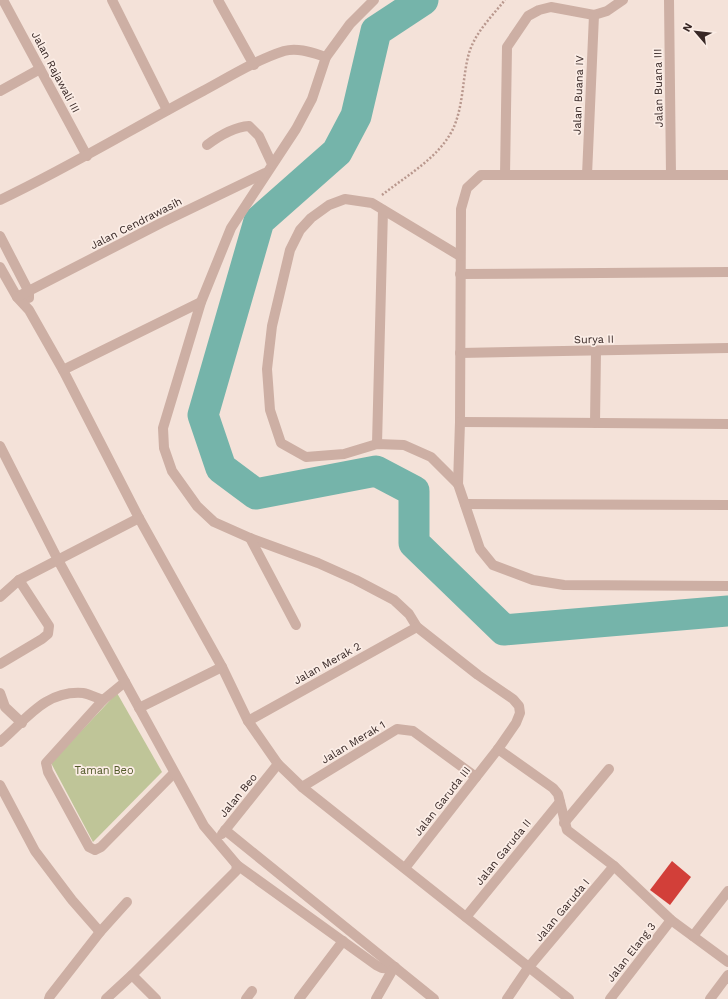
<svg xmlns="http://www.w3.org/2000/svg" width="728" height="999" font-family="'Work Sans',sans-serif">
  <rect width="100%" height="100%" fill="#f4e2d9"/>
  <polygon fill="#bfc598" points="117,693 162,772 93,842 51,763"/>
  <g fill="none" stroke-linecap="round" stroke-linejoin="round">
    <polyline stroke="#75b4aa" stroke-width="31" points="423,0 376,31 356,116 337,152 259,221 203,415 221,468 256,494 376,471 414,491 414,543 504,630 728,611"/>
  </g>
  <polygon fill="#d23f39" points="672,861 691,877 670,905 650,890"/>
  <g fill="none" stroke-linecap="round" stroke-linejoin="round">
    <path stroke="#b9988e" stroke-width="2.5" stroke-dasharray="2 2" stroke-linecap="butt" d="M382,195C406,176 437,159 452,131C464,107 462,78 469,53C475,33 492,16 505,0"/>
    <g stroke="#cdafa4" stroke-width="10">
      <polyline points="3,0 87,156"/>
      <polyline points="112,0 167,110"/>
      <polyline points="218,0 254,65"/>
      <polyline points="374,0 350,24 326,57 312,99 296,129 231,228 201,302 163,428 164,448 172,471 197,506 214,522 250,538 318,563 356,580 394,600 409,614 417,627 478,675 513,699 519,706 520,713 516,723 498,749 405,868"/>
      <polyline points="669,0 671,175"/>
      <polyline points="0,91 40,69"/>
      <path d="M207,145C219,136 234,127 249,126L259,136L272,164"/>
      <polyline points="505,175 507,47 528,16 539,10 551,7 594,15 607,11 623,0"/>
      <polyline points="587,175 594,15"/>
      <polyline points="728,175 481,175 467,188 461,209 460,422 458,484 480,549 493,565 533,580 564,585 728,586"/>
      <path d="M0,200C70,167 135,127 203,91C229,77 256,60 284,51C298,47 313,53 326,57"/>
      <polyline points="0,236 29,292 29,298"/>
      <polyline points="0,267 17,297 29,310 63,370 139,518 222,667 248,721 278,764 302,787 569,999"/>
      <polyline points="460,274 728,272"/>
      <polyline points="17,297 161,223 265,173"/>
      <polyline points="460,353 728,348"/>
      <polyline points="63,370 201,302"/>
      <polyline points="460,422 728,424"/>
      <polyline points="595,423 596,351"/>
      <polyline points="377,444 383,210"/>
      <polyline points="0,446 58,560 125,682 103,700 46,763 48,772 89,847 95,850 101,847 174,773"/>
      <polyline points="458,484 431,457 404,445 377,444 344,454 306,457 281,443 270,410 267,369 272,326 290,250 300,230 311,218 329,205 345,199 372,203 460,256"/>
      <polyline points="465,504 728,505"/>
      <polyline points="250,538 296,625"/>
      <polyline points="0,597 19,580 139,518"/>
      <polyline points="0,664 42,639 48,634 49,626 19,580"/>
      <polyline points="125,682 204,826 237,865 376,965 382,968 393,969"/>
      <polyline points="0,693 5,707 22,723"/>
      <polyline points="139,708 222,667"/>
      <polyline points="248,721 417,627"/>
      <path d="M0,742C26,720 45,690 83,693C89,694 97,698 103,700"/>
      <polyline points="498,749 553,788 558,794 567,830 614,866 671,920 728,962"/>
      <polyline points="0,785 35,851 72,900 100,932"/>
      <polyline points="302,787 397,729 413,731 476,777"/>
      <polyline points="564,823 609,769"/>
      <polyline points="225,830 434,999"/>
      <polyline points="222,834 278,764"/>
      <polyline points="466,917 560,802"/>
      <polyline points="693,936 728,891"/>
      <polyline points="132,975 156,999"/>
      <polyline points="49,999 50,996 100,932 127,902"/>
      <polyline points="106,999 132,975 236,871 237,865"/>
      <polyline points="246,999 252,991"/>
      <polyline points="299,999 343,941"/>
      <polyline points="376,999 393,969 395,967"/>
      <polyline points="507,999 528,968 614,866"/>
      <polyline points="610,999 671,920"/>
      <polyline points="710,999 728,975"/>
    </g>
  </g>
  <g text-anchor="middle" stroke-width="3.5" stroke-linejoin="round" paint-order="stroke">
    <g font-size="11" fill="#382826" stroke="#fbede6">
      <text transform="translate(56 72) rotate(62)" y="4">Jalan Rajawali III</text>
      <text transform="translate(658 88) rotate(-91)" y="4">Jalan Buana III</text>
      <text transform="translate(578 95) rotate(-88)" y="4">Jalan Buana IV</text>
      <text transform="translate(136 223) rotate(-27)" y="4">Jalan Cendrawasih</text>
      <text transform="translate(594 339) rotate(-1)" y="4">Surya II</text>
      <text transform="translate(327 663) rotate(-29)" y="4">Jalan Merak 2</text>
      <text transform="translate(353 742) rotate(-31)" y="4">Jalan Merak 1</text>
      <text transform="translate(238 795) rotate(-51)" y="4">Jalan Beo</text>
      <text transform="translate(442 801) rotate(-52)" y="4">Jalan Garuda III</text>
      <text transform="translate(503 852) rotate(-51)" y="4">Jalan Garuda II</text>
      <text transform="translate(562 910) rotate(-50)" y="4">Jalan Garuda I</text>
      <text transform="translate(631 952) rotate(-52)" y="4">Jalan Elang 3</text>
    </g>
    <g font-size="11" fill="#515928" stroke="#fbede6">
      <text x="104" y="774">Taman Beo</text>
    </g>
  </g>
  <g transform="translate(696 32) rotate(298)" stroke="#fbede6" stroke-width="3" paint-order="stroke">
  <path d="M0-3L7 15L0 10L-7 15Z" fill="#382826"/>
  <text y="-6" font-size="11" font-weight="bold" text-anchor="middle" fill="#382826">N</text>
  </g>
</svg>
